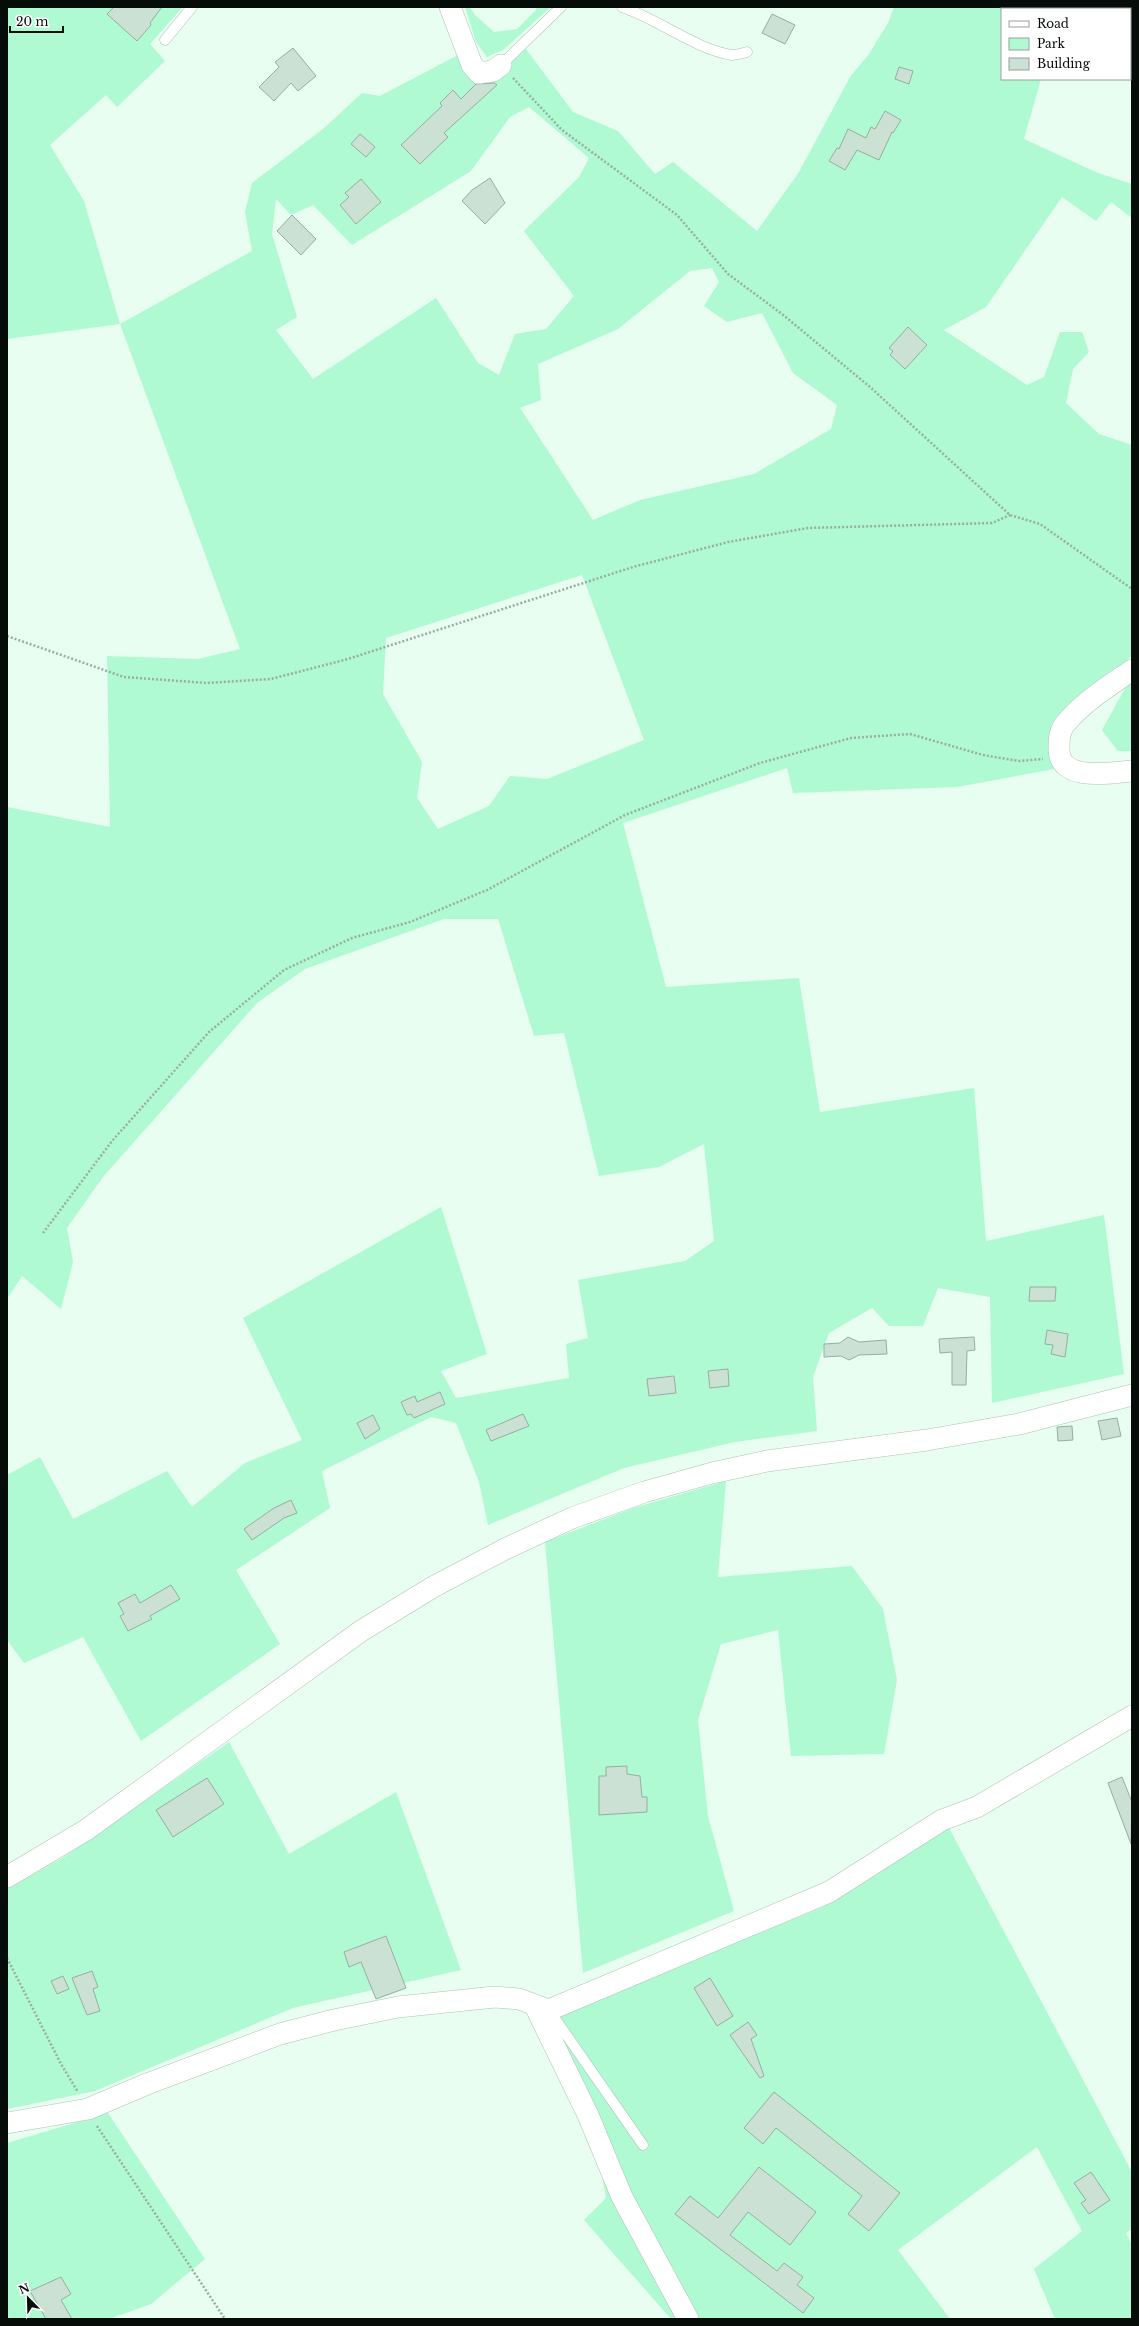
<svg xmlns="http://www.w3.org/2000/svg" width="1139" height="2326" font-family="'Libre Baskerville',serif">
  <rect width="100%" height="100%" fill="#e7fef1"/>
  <g fill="#affad3" fill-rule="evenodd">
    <path d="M7,7H183L150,44L165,61L117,107L106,95L50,145L84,201L120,324L252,251L245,212L252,183L323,129L362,93L380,96L460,54L470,79L482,74L495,78L526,49L573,112L618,131L655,174L673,162L757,231L799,172L850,77L869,54L888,23L894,7H1132V22H1130V9H1002V79H1041L1024,139L1098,173L1132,184V218L1111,202L1096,221L1062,197L986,307L944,330L1027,385L1044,377L1060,332H1082L1089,352L1073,369L1066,403L1099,434L1132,445V656L1056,717L1048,745L1054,769L957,787L793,793L787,768L623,823L666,987L799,978L820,1112L974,1088L986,1241L1104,1215L1124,1374L992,1403L990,1297L938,1288L923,1326H889L872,1308L829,1333L813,1377L817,1431L735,1442L624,1468L488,1525L479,1482L456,1423L431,1417L322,1471L330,1508L236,1570L280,1644L141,1741L83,1637L24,1663L7,1640V1475L40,1457L73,1519L167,1471L192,1507L245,1463L302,1440L243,1318L441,1207L487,1354L441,1371L456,1398L569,1378L566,1344L588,1338L578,1280L685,1261L714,1241L704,1144L659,1167L599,1176L564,1033L534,1036L498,919H444L305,969L257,1003L103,1177L67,1228L73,1262L61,1309L22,1276L7,1299V807L110,827L107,656L198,659L240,649L120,324L7,339ZM529,107L589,158L579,177L524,231L574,296L546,329L515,334L499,375L478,363L436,298L313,379L276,330L297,317L272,234L276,199L291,215L313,205L352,245L471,171L510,117ZM712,268L719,282L704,306L727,322L762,313L793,373L837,405L831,429L754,474L640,500L593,520L520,408L541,400L538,364L618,329L690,271ZM582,575L644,740L547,779L510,776L489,806L438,829L417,798L422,762L383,694L386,638Z"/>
    <polygon points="465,7 470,7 475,15 494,32 517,29 536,10 536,7 551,7 503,50 487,57 476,42"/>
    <polygon points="1132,682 1132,751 1118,751 1102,730 1127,685"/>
    <polygon points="726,1481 718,1577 852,1566 883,1609 897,1680 884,1754 791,1756 778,1630 721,1644 698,1720 708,1816 734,1911 583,1973 545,1542 633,1508"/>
    <polygon points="229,1742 289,1854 396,1792 461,1970 293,2008 95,2091 7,2109 7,1889 64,1857"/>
    <polygon points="949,1828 1132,2172 1132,2229 1126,2233 1132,2244 1132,2319 1055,2319 1034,2269 1082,2231 1037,2147 898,2250 950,2319 671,2319 584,2220 606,2198 595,2135 543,2021 823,1907"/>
    <polygon points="108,2113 205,2259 151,2304 109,2319 7,2319 7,2143"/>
  </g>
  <g fill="#cbe1d4" stroke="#98ada1">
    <polygon points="114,7 162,7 150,23 151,25 137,41 107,14"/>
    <polygon points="772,14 795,25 785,44 762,33"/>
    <polygon points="293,48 316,76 298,91 291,83 274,101 259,87 279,67 275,62"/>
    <polygon points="899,67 913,71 909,84 895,79"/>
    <polygon points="494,83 497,85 444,133 448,137 420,164 401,145 442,106 440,103 453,90 461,99 476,84"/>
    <polygon points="885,111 901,120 893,133 892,132 879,160 857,150 845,170 829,161 837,148 839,149 848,129 866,138 871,127 875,129"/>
    <polygon points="360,134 375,147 366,157 351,144"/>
    <polygon points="490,178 505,203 485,224 462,201 472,190"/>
    <polygon points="361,179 381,202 356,224 340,205 349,197 345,193"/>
    <polygon points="292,215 316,239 301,255 277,231"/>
    <polygon points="908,327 927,345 905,369 890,355 893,351 889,348"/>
    <polygon points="1030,1287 1056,1287 1055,1301 1029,1301"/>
    <polygon points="1047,1330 1068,1334 1065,1357 1051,1354 1053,1345 1045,1344"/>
    <polygon points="848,1337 859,1342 886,1340 887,1354 859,1355 849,1360 841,1356 824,1357 824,1344 840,1343"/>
    <polygon points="974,1337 975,1350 967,1351 966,1385 952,1385 952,1352 940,1353 939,1339"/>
    <polygon points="728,1369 729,1386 710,1388 708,1371"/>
    <polygon points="674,1376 676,1393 649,1396 647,1379"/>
    <polygon points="440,1392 445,1404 414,1418 411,1414 407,1415 401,1402 415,1396 417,1402"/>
    <polygon points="523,1414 529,1426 491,1441 486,1430"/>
    <polygon points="373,1415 380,1429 365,1439 357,1423"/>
    <polygon points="1117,1418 1121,1436 1102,1440 1098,1421"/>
    <polygon points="1072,1426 1073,1440 1058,1441 1057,1427"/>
    <polygon points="291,1500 297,1513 284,1518 252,1540 244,1529 274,1508"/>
    <polygon points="171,1585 180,1599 150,1616 152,1619 128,1631 120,1616 124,1614 118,1603 135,1594 140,1603"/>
    <polygon points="627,1766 627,1774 640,1776 642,1797 647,1797 647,1812 599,1815 599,1776 606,1776 606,1767"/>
    <polygon points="1122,1777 1132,1802 1131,1844 1108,1783"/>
    <polygon points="207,1778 224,1804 173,1837 156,1810"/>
    <polygon points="386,1936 406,1988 376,1999 361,1962 349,1967 344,1952"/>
    <polygon points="92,1971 98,1987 93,1989 100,2011 87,2015 72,1978"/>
    <polygon points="63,1976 69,1989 57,1994 51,1981"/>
    <polygon points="710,1978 733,2016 717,2026 694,1988"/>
    <polygon points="748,2022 757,2035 751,2039 764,2076 760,2078 730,2035"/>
    <polygon points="774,2092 900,2193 869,2231 848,2214 862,2196 776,2128 763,2144 744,2128"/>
    <polygon points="759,2167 816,2212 790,2245 748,2212 730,2235 777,2271 784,2263 803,2277 797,2285 814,2298 803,2313 675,2214 690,2196 718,2218"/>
    <polygon points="1091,2172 1110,2200 1089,2214 1081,2203 1086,2200 1074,2183"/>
    <polygon points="61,2277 71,2294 61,2300 72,2319 46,2319 30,2291"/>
  </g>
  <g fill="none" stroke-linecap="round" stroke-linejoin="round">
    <defs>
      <g id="service">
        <path d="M622,7C658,19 697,50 732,55C737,55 743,53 747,52"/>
        <polyline points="165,40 192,7"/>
        <polyline points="501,65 561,7"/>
        <polyline points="549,2010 643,2145"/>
      </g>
      <g id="minor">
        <polyline points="450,7 472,65 479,73 493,71 501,65"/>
        <path d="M1132,670C1109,686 1083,702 1065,724C1059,732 1059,740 1059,750C1060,782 1110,773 1132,771"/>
        <polyline points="7,1877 86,1830 361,1631 433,1587 505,1549 572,1518 644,1492 712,1473 767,1461 927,1440 1019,1424 1132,1395"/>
        <polyline points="535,2006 588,2115 622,2197 688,2319"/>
        <polyline points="7,2123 88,2109 147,2084 280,2034 334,2020 398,2007 495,1997 519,1999 549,2010 829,1892 942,1820 977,1807 1132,1716"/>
      </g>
    </defs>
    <use href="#service" stroke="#adc3b6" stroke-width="11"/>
    <use href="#minor" stroke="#adc3b6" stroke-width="22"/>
    <g stroke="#9bada3" stroke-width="2.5" stroke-dasharray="2 2" stroke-linecap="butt">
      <polyline points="513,78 562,130 677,215 728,274 782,314 870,387 1010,515 1040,524 1132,589"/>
      <polyline points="7,636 124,677 207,683 271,679 348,659 633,567 728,542 808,528 992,523 1010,515"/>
      <polyline points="43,1233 112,1141 209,1032 284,970 352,938 410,922 487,890 625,815 760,763 851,738 910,734 983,755 1019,761 1043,759"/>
      <polyline points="7,1958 61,2064 78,2092"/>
      <polyline points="97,2126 225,2319"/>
    </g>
    <use href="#service" stroke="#fff" stroke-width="10"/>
    <use href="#minor" stroke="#fff" stroke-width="21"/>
  </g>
  <rect width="1139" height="2326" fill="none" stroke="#060d09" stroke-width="16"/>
  <rect x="1001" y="8" width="130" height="72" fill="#ffffff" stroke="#9b9e9d"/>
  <rect x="1009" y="21" width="20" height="6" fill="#ffffff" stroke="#9b9e9d"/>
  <text x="1037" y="28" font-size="12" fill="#060d09">Road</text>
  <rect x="1009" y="38" width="20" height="12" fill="#affad3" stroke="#9b9e9d"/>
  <text x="1037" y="48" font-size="12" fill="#060d09">Park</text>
  <rect x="1009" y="58" width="20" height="12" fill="#cbe1d4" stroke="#9b9e9d"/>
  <text x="1037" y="68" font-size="12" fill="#060d09">Building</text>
  <g transform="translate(28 2298) rotate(337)" stroke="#ffffff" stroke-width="3" paint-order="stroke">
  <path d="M0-3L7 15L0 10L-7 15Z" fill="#060d09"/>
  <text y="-6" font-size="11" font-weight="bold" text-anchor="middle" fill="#060d09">N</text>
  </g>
  <path d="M10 26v6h53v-6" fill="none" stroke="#060d09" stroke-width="2"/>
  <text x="16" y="26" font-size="12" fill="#060d09" stroke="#ffffff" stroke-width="3" paint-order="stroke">20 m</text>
</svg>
